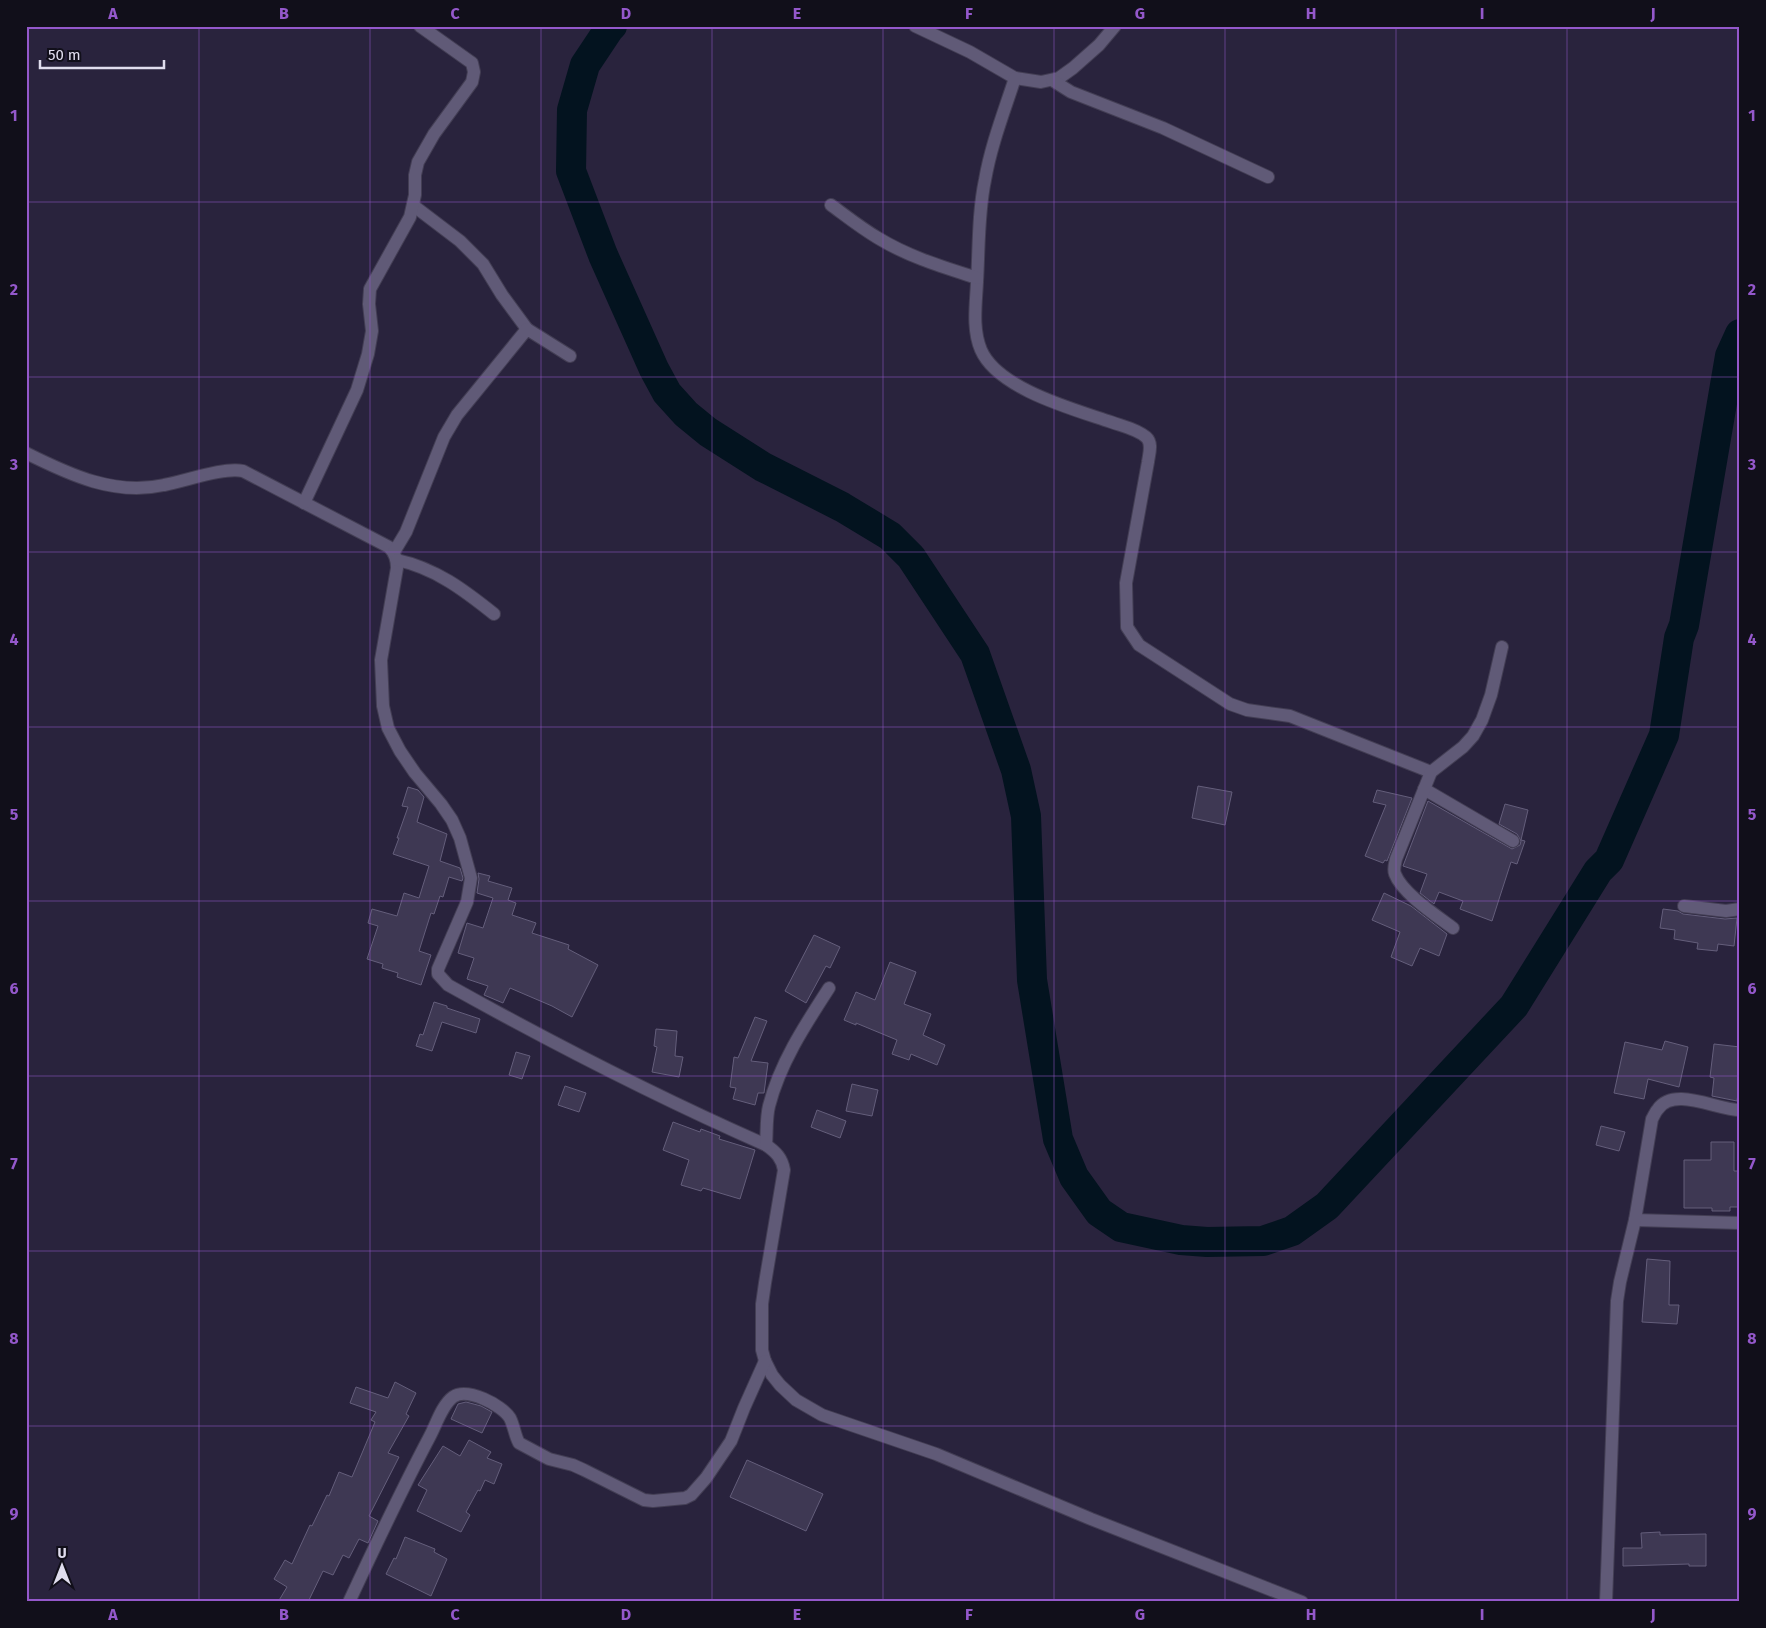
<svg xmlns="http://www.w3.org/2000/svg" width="1766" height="1628" font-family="'Fira Sans',sans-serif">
  <rect width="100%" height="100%" fill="#29233d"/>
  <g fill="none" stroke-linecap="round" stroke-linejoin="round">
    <polyline stroke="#03131f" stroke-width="30" points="612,26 609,29 585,65 572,110 571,171 603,255 654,369 667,393 686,414 708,432 763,467 842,507 890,536 911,557 975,654 1016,770 1026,816 1032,980 1058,1139 1074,1177 1099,1212 1121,1227 1181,1240 1207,1242 1263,1241 1292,1231 1327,1206 1514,1006 1598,871 1609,860 1664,735 1679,638 1684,625 1730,356 1740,334"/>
  </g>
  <g fill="#3e3853" stroke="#645e7b">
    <polygon points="1198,786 1232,792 1225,825 1192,818"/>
    <polygon points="408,787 418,790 424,797 417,822 447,834 440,861 460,868 463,878 462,881 449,877 443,897 440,896 434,914 431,913 419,951 431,955 421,985 397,977 398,973 382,968 383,964 367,959 378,926 368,923 372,909 397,916 404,893 419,898 429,866 393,854 399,838 397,838 408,807 402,806"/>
    <polygon points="1377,790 1412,798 1387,861 1385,860 1383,863 1365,856 1386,805 1373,802"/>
    <polygon points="1428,801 1512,849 1520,845 1521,841 1517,834 1499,824 1505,804 1528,810 1521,840 1525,841 1517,864 1511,862 1492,921 1460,909 1463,901 1439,892 1434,904 1420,893 1427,874 1403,866"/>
    <polygon points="478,873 490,876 488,881 512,888 508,900 516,903 512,915 536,923 532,933 569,945 568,949 598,965 572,1017 552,1006 510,988 503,1003 484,995 488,986 467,979 474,958 458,953 467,923 483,928 493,898 477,893 479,879"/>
    <polygon points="1384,893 1411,906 1447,934 1439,956 1420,948 1412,966 1391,957 1400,932 1372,920"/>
    <polygon points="1663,909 1678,911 1683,914 1725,919 1737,918 1734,946 1718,944 1717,951 1697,949 1698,943 1674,939 1675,930 1660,928"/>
    <polygon points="814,935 840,947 830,968 826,966 806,1003 785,991"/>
    <polygon points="890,962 916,972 904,1004 931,1014 923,1035 945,1045 937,1065 911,1054 909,1060 892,1054 897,1040 856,1023 856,1025 844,1020 856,992 875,1000"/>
    <polygon points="434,1002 447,1006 447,1008 480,1019 476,1033 442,1022 432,1051 416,1046 420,1034 423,1035"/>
    <polygon points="755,1017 767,1021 751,1061 768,1063 764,1093 758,1093 755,1105 733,1099 736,1088 730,1087 734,1057 738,1058"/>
    <polygon points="656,1029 677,1031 675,1056 683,1057 679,1077 652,1072 657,1047 654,1046"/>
    <polygon points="1665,1041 1688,1047 1679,1087 1648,1079 1644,1099 1614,1093 1625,1042 1662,1050"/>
    <polygon points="1714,1044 1740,1047 1740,1078 1737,1101 1712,1096 1714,1078 1710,1077"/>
    <polygon points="516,1052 530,1056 522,1079 509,1075"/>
    <polygon points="852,1084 878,1090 872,1116 846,1111"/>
    <polygon points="565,1086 586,1093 579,1112 558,1105"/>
    <polygon points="817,1110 846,1121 840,1138 811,1127"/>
    <polygon points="673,1122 700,1132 701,1129 720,1136 719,1139 755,1150 740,1199 703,1188 701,1191 681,1185 689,1160 663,1150"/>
    <polygon points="1601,1126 1625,1132 1619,1151 1596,1145"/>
    <polygon points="1711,1142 1734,1142 1734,1171 1740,1171 1740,1207 1730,1207 1730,1211 1712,1211 1712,1208 1684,1208 1684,1160 1711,1160"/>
    <polygon points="1647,1259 1670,1261 1669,1305 1679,1305 1677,1324 1642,1322"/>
    <polygon points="395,1382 416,1393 406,1414 409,1416 388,1453 399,1457 369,1516 378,1521 368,1543 359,1539 349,1558 343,1555 333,1575 323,1571 308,1602 278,1602 287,1587 274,1579 285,1560 292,1564 310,1525 312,1526 327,1495 329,1496 339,1472 352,1477 375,1422 371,1420 376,1412 350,1403 356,1387 388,1398"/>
    <polygon points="466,1402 481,1406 492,1412 482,1433 451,1419 458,1404"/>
    <polygon points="469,1440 491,1452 487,1458 502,1464 494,1484 485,1480 480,1491 478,1490 466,1512 470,1515 461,1532 417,1511 427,1490 418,1485 443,1446 460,1456"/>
    <polygon points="747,1460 823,1494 806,1531 730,1497"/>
    <polygon points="1660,1532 1660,1535 1706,1534 1706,1566 1689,1566 1689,1564 1623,1566 1623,1548 1642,1548 1641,1533"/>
    <polygon points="405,1537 435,1549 434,1552 447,1559 431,1596 386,1574 394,1558 396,1559"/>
  </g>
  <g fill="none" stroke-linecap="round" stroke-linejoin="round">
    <defs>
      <g id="street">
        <polyline points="915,26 970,52 1015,78 1041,82 1059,78 1073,68 1099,45 1115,26"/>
        <path d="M1015,78C1004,112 991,145 985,180C978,213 979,249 977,282C976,304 972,329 981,350C998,389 1073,409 1111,422C1122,426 1137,429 1146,437C1153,443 1149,454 1148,462L1126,583L1127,627L1139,645L1230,704L1247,710L1290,716L1431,772"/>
        <polyline points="1052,80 1071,92 1163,128 1268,177"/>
        <path d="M831,205C846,216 861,228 878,238C909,257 943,267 977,278"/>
        <polyline points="414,206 460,241 483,264 502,295 527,329"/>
        <path d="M26,453C70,475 115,496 164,485C186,481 223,467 243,471L389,547C395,553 397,559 397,568L381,660L383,706L388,728L400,751L415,773L441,804L452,820L460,838L471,878L467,902L438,969V974L448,985C552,1043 657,1097 766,1145C776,1152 782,1158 784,1170L765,1283L762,1304V1350L765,1361L772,1375L780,1385L796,1400L822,1415L936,1454L1091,1519L1302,1602"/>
        <polyline points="304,503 357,390 368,354 372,331 369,304 370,289 410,217 415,195 415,175 418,162 434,134 472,82 474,72 472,63 420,26"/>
        <polyline points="394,552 406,532 444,437 457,415 527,329 570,356"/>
        <path d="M397,560C435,568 464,590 494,614"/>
        <polyline points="1424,789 1513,841"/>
        <polyline points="1684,906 1726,911 1740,909"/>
        <path d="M1453,928C1437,916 1402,893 1395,874C1393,869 1395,864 1396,859L1431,772L1463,747L1473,736L1482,720L1491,695L1502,647"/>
        <path d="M766,1145C767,1132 766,1118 769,1106C780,1063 805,1025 829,988"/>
        <polyline points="1635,1220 1740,1223"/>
        <path d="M349,1602C375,1546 401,1491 430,1436C436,1425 442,1405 453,1397C467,1387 502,1405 510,1418C514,1426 515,1436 519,1443L549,1459L573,1465L584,1470L644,1500L653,1501L685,1498L691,1495L706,1478L731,1441L744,1408L765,1361"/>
        <path d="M1606,1602L1617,1301L1620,1282L1635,1220L1652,1119C1654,1116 1655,1112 1658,1109C1674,1086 1717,1110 1740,1110"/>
      </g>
    </defs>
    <use href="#street" stroke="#433e54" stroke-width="14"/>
    <use href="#street" stroke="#605a77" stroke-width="12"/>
  </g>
  <path fill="none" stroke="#9458cb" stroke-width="1" stroke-opacity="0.55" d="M199,26V1602M370,26V1602M541,26V1602M712,26V1602M883,26V1602M1054,26V1602M1225,26V1602M1396,26V1602M1567,26V1602M26,202H1740M26,377H1740M26,552H1740M26,727H1740M26,901H1740M26,1076H1740M26,1251H1740M26,1426H1740"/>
  <rect width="1766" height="1628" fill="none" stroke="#110f1a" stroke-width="55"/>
  <g transform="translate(62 1566)" stroke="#110f1a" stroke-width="4" paint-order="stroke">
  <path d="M0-4L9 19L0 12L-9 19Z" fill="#e0ddee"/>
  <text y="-8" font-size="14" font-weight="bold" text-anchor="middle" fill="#e0ddee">U</text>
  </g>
  <path d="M40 60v8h124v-8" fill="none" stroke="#e0ddee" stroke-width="2.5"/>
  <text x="48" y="60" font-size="15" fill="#e0ddee" stroke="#110f1a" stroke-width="4" paint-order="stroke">50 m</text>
  <rect x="28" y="28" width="1710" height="1572" fill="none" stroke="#9458cb" stroke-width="2"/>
  <g font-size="16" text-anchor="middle" font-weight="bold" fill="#9458cb">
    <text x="113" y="19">A</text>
    <text x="284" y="19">B</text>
    <text x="455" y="19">C</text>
    <text x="626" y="19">D</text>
    <text x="797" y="19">E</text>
    <text x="969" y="19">F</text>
    <text x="1140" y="19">G</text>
    <text x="1311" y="19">H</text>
    <text x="1482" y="19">I</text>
    <text x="1653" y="19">J</text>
    <text x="14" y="121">1</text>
    <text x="1752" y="121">1</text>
    <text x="14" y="295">2</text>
    <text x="1752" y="295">2</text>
    <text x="14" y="470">3</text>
    <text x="1752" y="470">3</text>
    <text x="14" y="645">4</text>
    <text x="1752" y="645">4</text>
    <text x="14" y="820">5</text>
    <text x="1752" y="820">5</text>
    <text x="14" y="994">6</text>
    <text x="1752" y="994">6</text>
    <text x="14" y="1169">7</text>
    <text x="1752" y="1169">7</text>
    <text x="14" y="1344">8</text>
    <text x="1752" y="1344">8</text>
    <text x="14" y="1519">9</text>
    <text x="1752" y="1519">9</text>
    <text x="113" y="1620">A</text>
    <text x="284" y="1620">B</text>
    <text x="455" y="1620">C</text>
    <text x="626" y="1620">D</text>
    <text x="797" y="1620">E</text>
    <text x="969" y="1620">F</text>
    <text x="1140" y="1620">G</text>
    <text x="1311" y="1620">H</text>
    <text x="1482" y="1620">I</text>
    <text x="1653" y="1620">J</text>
  </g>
</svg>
